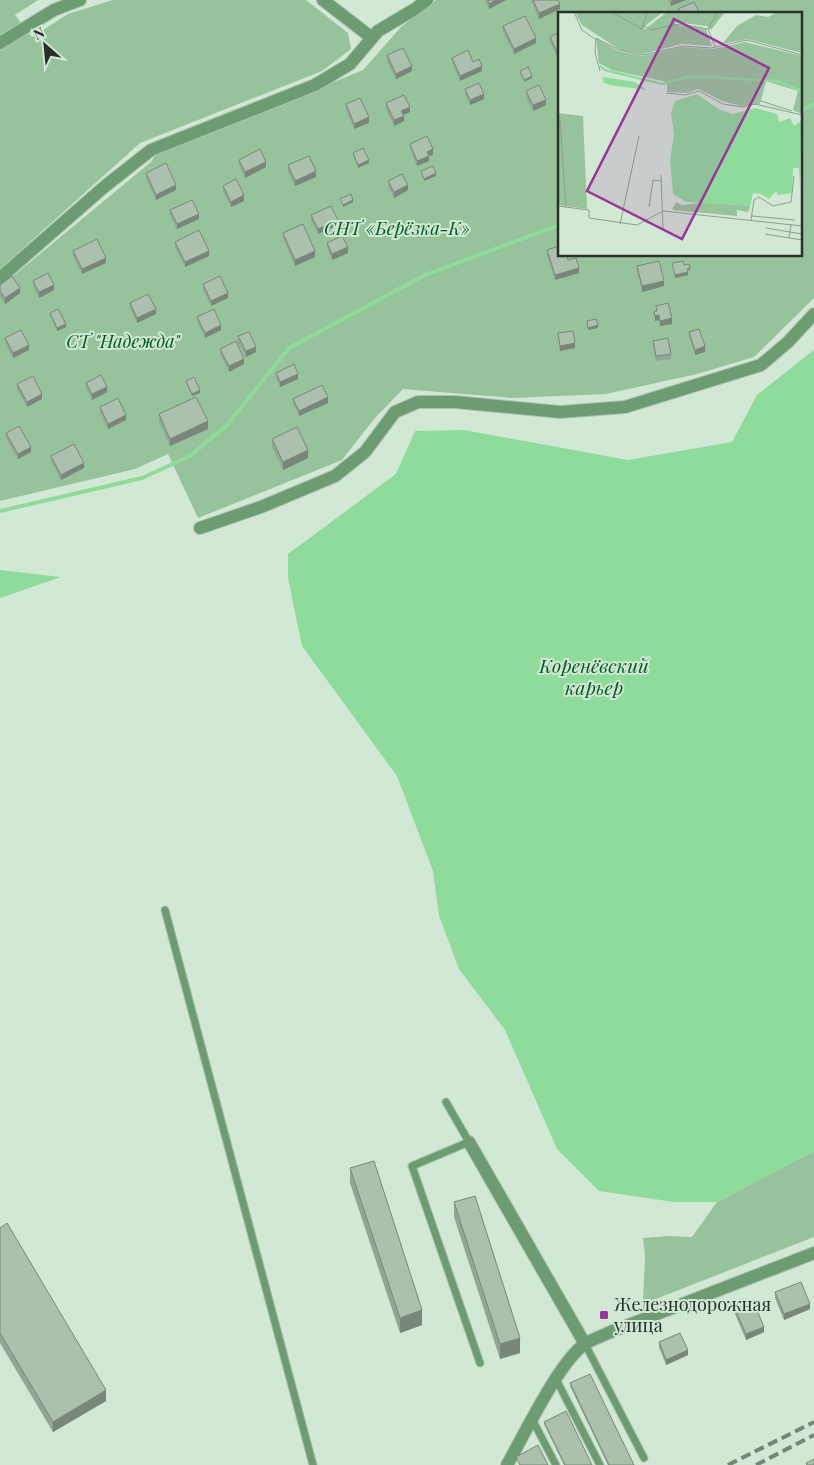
<svg xmlns="http://www.w3.org/2000/svg" width="814" height="1465" font-family="'Playfair Display',serif">
  <rect width="100%" height="100%" fill="#d1e8d4"/>
  <g fill="#96c39b" fill-rule="evenodd">
    <polygon points="0,0 38,0 15,15 32,37 68,14 113,0 306,0 348,33 351,49 322,71 140,143 0,269"/>
    <path d="M436,0H814V298L754,357L697,374L606,394L512,398L403,389L374,419L342,460L198,518L168,454L135,469L0,501V287L151,162L155,155L363,70L401,27ZM559,14H800V255H559Z"/>
    <polygon points="814,1151 814,1237 643,1304 645,1257 643,1238 669,1236 692,1237 717,1202"/>
  </g>
  <g fill="#8fdb9b">
    <polygon points="814,350 814,1151 717,1202 674,1202 599,1191 557,1149 505,1030 459,969 439,916 433,871 397,776 302,646 288,578 288,554 396,474 415,431 464,430 628,460 732,442 757,395"/>
    <polygon points="0,570 61,577 0,598"/>
  </g>
  <g fill="none" stroke-linecap="round" stroke-linejoin="round">
    <g stroke="#8fdb9b" stroke-width="4">
      <polyline points="800,111 814,104"/>
      <polyline points="0,511 142,478 190,456 226,426 289,348 425,275 559,225"/>
    </g>
    <defs>
      <g id="service">
        <polyline points="165,910 313,1465"/>
        <polyline points="446,1102 469,1142 412,1166 480,1363"/>
        <polyline points="585,1344 644,1458"/>
        <polyline points="556,1379 600,1465"/>
        <polyline points="532,1419 556,1465"/>
      </g>
      <g id="minor">
        <polyline points="323,0 372,38"/>
        <polyline points="0,43 54,10 80,0"/>
        <polyline points="0,278 104,187 151,150 315,85 350,64 378,31 415,9 427,0"/>
        <polyline points="200,528 261,507 335,476 365,452 395,412 418,402 455,402 560,412 625,407 761,365 788,342 814,314"/>
        <polyline points="469,1142 585,1344"/>
        <path d="M507,1465C523,1437 560,1360 585,1344C593,1339 604,1335 613,1331L814,1253"/>
      </g>
    </defs>
    <use href="#service" stroke="#afc3b2" stroke-width="9"/>
    <use href="#minor" stroke="#afc3b2" stroke-width="14"/>
    <use href="#service" stroke="#6d9c73" stroke-width="7"/>
    <use href="#minor" stroke="#6d9c73" stroke-width="12"/>
    <g stroke="#768578" stroke-width="4" stroke-dasharray="10 5" stroke-linecap="butt">
      <polyline points="728,1465 814,1422"/>
      <polyline points="756,1465 814,1435"/>
    </g>
  </g>
  <g fill="#93a695">
    <polygon points="485,0 506,0 489,9"/>
    <polygon points="531,0 558,0 560,9 539,19"/>
    <polygon points="668,0 686,0 671,6"/>
    <polygon points="503,26 536,43 514,54 503,32"/>
    <polygon points="559,32 559,61 550,42 550,37"/>
    <polygon points="387,55 412,71 396,79 387,61"/>
    <polygon points="452,58 473,62 482,71 460,81 452,63"/>
    <polygon points="465,89 484,99 470,105 465,94"/>
    <polygon points="526,91 546,105 533,111 526,96"/>
    <polygon points="386,103 410,112 403,115 404,121 394,126 386,109"/>
    <polygon points="346,104 369,123 354,129 346,109"/>
    <polygon points="410,144 433,155 429,156 429,161 417,166 410,149"/>
    <polygon points="353,153 369,163 358,168 353,155"/>
    <polygon points="239,160 266,167 245,178 239,165"/>
    <polygon points="288,165 316,177 295,186 288,171"/>
    <polygon points="146,173 176,190 156,200 146,178"/>
    <polygon points="388,181 408,190 394,198 388,186"/>
    <polygon points="223,186 244,201 231,207 223,191"/>
    <polygon points="170,210 199,219 177,229 170,215"/>
    <polygon points="311,215 338,225 318,234 311,220"/>
    <polygon points="283,233 315,257 295,266 283,238"/>
    <polygon points="175,242 209,256 185,267 175,247"/>
    <polygon points="327,243 348,253 332,260 327,248"/>
    <polygon points="547,250 568,260 579,273 555,280 547,255"/>
    <polygon points="73,251 106,263 82,274 73,256"/>
    <polygon points="672,263 684,265 690,268 690,271 688,271 688,275 675,278"/>
    <polygon points="637,266 664,286 642,292 637,271"/>
    <polygon points="33,281 54,290 39,298 33,286"/>
    <polygon points="203,284 228,298 211,306 203,289"/>
    <polygon points="0,285 20,293 5,304 0,297"/>
    <polygon points="130,303 156,314 137,323 130,308"/>
    <polygon points="656,306 672,324 660,326 659,320 655,321 654,312 656,311"/>
    <polygon points="50,313 66,327 57,331 50,315"/>
    <polygon points="197,317 221,330 205,338 197,322"/>
    <polygon points="689,332 705,352 695,355 689,337"/>
    <polygon points="558,333 575,348 560,351 558,339"/>
    <polygon points="238,336 256,352 246,357 238,342"/>
    <polygon points="5,338 29,350 13,358 5,343"/>
    <polygon points="653,341 671,354 671,359 656,361 653,346"/>
    <polygon points="220,349 244,364 229,372 220,354"/>
    <polygon points="276,373 298,379 280,387 276,378"/>
    <polygon points="186,381 200,393 192,396 186,383"/>
    <polygon points="86,383 107,392 92,400 86,388"/>
    <polygon points="17,384 42,399 27,407 17,389"/>
    <polygon points="293,399 328,403 299,416 293,404"/>
    <polygon points="100,407 126,420 108,429 100,412"/>
    <polygon points="159,414 208,429 170,446 159,422"/>
    <polygon points="6,433 31,452 18,459 6,438"/>
    <polygon points="272,439 308,458 283,470 272,447"/>
    <polygon points="51,456 84,468 61,480 51,461"/>
    <polygon points="350,1168 422,1325 400,1333 350,1183"/>
    <polygon points="454,1202 520,1353 500,1359 454,1217"/>
    <polygon points="0,1228 106,1401 53,1432 0,1343"/>
    <polygon points="775,1292 810,1309 784,1320 775,1298"/>
    <polygon points="735,1309 764,1332 746,1340 735,1314"/>
    <polygon points="659,1342 688,1355 666,1365 659,1347"/>
    <polygon points="570,1383 634,1465 608,1465 570,1386"/>
    <polygon points="544,1422 592,1465 564,1465 544,1424"/>
  </g>
  <g fill="#788779">
    <polygon points="496,0 506,0 489,9 489,4"/>
    <polygon points="674,0 686,0 671,6 671,1"/>
    <polygon points="560,4 560,9 539,19 539,13"/>
    <polygon points="536,38 536,43 514,54 514,49"/>
    <polygon points="412,66 412,71 396,79 396,74"/>
    <polygon points="482,66 482,71 460,81 460,76"/>
    <polygon points="532,76 532,78 524,82 524,80"/>
    <polygon points="484,94 484,99 470,105 470,100"/>
    <polygon points="546,100 546,105 533,111 533,105"/>
    <polygon points="410,107 410,112 401,116 401,111"/>
    <polygon points="404,116 404,121 394,126 394,120"/>
    <polygon points="369,117 369,123 354,129 354,124"/>
    <polygon points="433,149 433,155 429,156 429,161 417,166 417,161 427,152"/>
    <polygon points="369,160 369,163 358,168 358,165"/>
    <polygon points="266,162 266,167 245,178 245,172"/>
    <polygon points="316,171 316,177 295,186 295,181"/>
    <polygon points="436,173 436,176 424,181 424,179"/>
    <polygon points="176,185 176,190 156,200 156,195"/>
    <polygon points="408,185 408,190 394,198 394,192"/>
    <polygon points="244,195 244,201 231,207 231,202"/>
    <polygon points="353,200 353,202 343,207 343,205"/>
    <polygon points="199,214 199,219 177,229 177,224"/>
    <polygon points="338,220 338,225 318,234 318,229"/>
    <polygon points="348,247 348,253 332,260 332,254"/>
    <polygon points="209,251 209,256 185,267 185,262"/>
    <polygon points="315,251 315,257 295,266 295,260"/>
    <polygon points="106,258 106,263 82,274 82,269"/>
    <polygon points="579,268 579,273 555,280 555,275"/>
    <polygon points="688,272 688,275 675,278 675,275"/>
    <polygon points="664,281 664,286 642,292 642,286"/>
    <polygon points="54,285 54,290 39,298 39,292"/>
    <polygon points="20,288 20,293 5,304 5,298"/>
    <polygon points="228,293 228,298 211,306 211,301"/>
    <polygon points="156,309 156,314 137,323 137,318"/>
    <polygon points="659,315 659,320 655,321 655,316"/>
    <polygon points="672,318 672,324 660,326 660,321"/>
    <polygon points="66,324 66,327 57,331 57,328"/>
    <polygon points="221,325 221,330 205,338 205,333"/>
    <polygon points="598,325 598,328 588,330 588,328"/>
    <polygon points="575,343 575,348 560,351 560,346"/>
    <polygon points="29,345 29,350 13,358 13,353"/>
    <polygon points="705,346 705,352 695,355 695,350"/>
    <polygon points="256,347 256,352 246,357 246,351"/>
    <polygon points="244,359 244,364 229,372 229,366"/>
    <polygon points="298,374 298,379 280,387 280,382"/>
    <polygon points="107,387 107,392 92,400 92,394"/>
    <polygon points="200,390 200,393 192,396 192,394"/>
    <polygon points="42,394 42,399 27,407 27,402"/>
    <polygon points="328,397 328,403 299,416 299,411"/>
    <polygon points="126,415 126,420 108,429 108,424"/>
    <polygon points="208,421 208,429 170,446 170,439"/>
    <polygon points="31,447 31,452 18,459 18,454"/>
    <polygon points="308,450 308,458 283,470 283,462"/>
    <polygon points="84,463 84,468 61,480 61,475"/>
    <polygon points="810,1304 810,1309 784,1320 784,1314"/>
    <polygon points="422,1310 422,1325 400,1333 400,1318"/>
    <polygon points="764,1327 764,1332 746,1340 746,1334"/>
    <polygon points="520,1338 520,1353 500,1359 500,1344"/>
    <polygon points="688,1350 688,1355 666,1365 666,1360"/>
    <polygon points="106,1390 106,1401 53,1432 53,1422"/>
  </g>
  <g fill="#abc1ad" stroke="#788779">
    <polygon points="488,0 496,0 489,4"/>
    <polygon points="533,0 558,0 560,4 539,13"/>
    <polygon points="694,2 700,14 680,14 678,9"/>
    <polygon points="525,16 536,38 514,49 503,26"/>
    <polygon points="559,32 559,56 550,37"/>
    <polygon points="403,48 412,66 396,74 387,55"/>
    <polygon points="468,50 473,62 479,59 482,66 460,76 452,58"/>
    <polygon points="528,67 532,76 524,80 520,71"/>
    <polygon points="479,83 484,94 470,100 465,89"/>
    <polygon points="539,85 546,100 533,105 526,91"/>
    <polygon points="404,95 410,107 401,111 404,116 394,120 386,103"/>
    <polygon points="360,98 369,117 354,124 346,104"/>
    <polygon points="427,136 433,149 427,152 429,156 417,161 410,144"/>
    <polygon points="363,148 369,160 358,165 353,153"/>
    <polygon points="260,149 266,162 245,172 239,160"/>
    <polygon points="309,156 316,171 295,181 288,165"/>
    <polygon points="166,163 176,185 156,195 146,173"/>
    <polygon points="433,166 436,173 424,179 421,171"/>
    <polygon points="402,174 408,185 394,192 388,181"/>
    <polygon points="236,179 244,195 231,202 223,186"/>
    <polygon points="351,194 353,200 343,205 340,199"/>
    <polygon points="192,200 199,214 177,224 170,210"/>
    <polygon points="331,206 338,220 318,229 311,215"/>
    <polygon points="303,224 315,251 295,260 283,233"/>
    <polygon points="199,230 209,251 185,262 175,242"/>
    <polygon points="342,236 348,247 332,254 327,243"/>
    <polygon points="97,239 106,258 82,269 73,251"/>
    <polygon points="559,246 559,255 567,255 568,260 576,258 579,268 555,275 547,250"/>
    <polygon points="659,261 664,281 642,286 637,266"/>
    <polygon points="683,261 684,265 689,264 690,268 687,269 688,272 675,275 672,263"/>
    <polygon points="48,273 54,285 39,292 33,281"/>
    <polygon points="12,276 20,288 5,298 0,291 0,285"/>
    <polygon points="220,276 228,293 211,301 203,284"/>
    <polygon points="148,294 156,309 137,318 130,303"/>
    <polygon points="668,303 672,318 660,321 659,315 655,316 654,312 657,311 656,306"/>
    <polygon points="58,309 66,324 57,328 50,313"/>
    <polygon points="214,309 221,325 205,333 197,317"/>
    <polygon points="596,319 598,325 588,328 587,321"/>
    <polygon points="699,329 705,346 695,350 689,332"/>
    <polygon points="21,330 29,345 13,353 5,338"/>
    <polygon points="573,331 575,343 560,346 558,333"/>
    <polygon points="249,332 256,347 246,351 238,336"/>
    <polygon points="668,338 671,354 656,356 653,341"/>
    <polygon points="236,341 244,359 229,366 220,349"/>
    <polygon points="294,364 298,374 280,382 276,373"/>
    <polygon points="101,375 107,387 92,394 86,383"/>
    <polygon points="33,376 42,394 27,402 17,384"/>
    <polygon points="194,377 200,390 192,394 186,381"/>
    <polygon points="322,385 328,397 299,411 293,399"/>
    <polygon points="196,397 208,421 170,439 159,414"/>
    <polygon points="118,398 126,415 108,424 100,407"/>
    <polygon points="19,426 31,447 18,454 6,433"/>
    <polygon points="297,427 308,450 283,462 272,439"/>
    <polygon points="74,444 84,463 61,475 51,456"/>
    <polygon points="374,1161 422,1310 400,1318 350,1168"/>
    <polygon points="475,1196 520,1338 500,1344 454,1202"/>
    <polygon points="7,1223 106,1390 53,1422 0,1333 0,1228"/>
    <polygon points="801,1282 810,1304 784,1314 775,1292"/>
    <polygon points="753,1301 764,1327 746,1334 735,1309"/>
    <polygon points="680,1333 688,1350 666,1360 659,1342"/>
    <polygon points="590,1374 634,1465 609,1465 570,1383"/>
    <polygon points="566,1411 592,1465 565,1465 544,1422"/>
    <polygon points="538,1445 548,1465 520,1465 516,1457"/>
    <polygon points="814,1459 814,1465 807,1465 806,1463"/>
  </g>
  <rect fill="#9a3599" stroke="#d1e8d4" stroke-width="2" x="599" y="1310" width="10" height="10" rx="2.5"/>
  <g text-anchor="middle" stroke-width="4" stroke-linejoin="round" paint-order="stroke">
    <g font-size="18" font-style="italic" fill="#015c21" stroke="#d1e8d4">
      <text x="397" y="235">СНТ «Берёзка-К»</text>
      <text x="123" y="348">СТ "Надежда"</text>
    </g>
    <g font-size="18" fill="#283129" stroke="#d1e8d4" text-anchor="start">
      <text x="614" y="1311">Железнодорожная<tspan x="614" dy="21">улица</tspan></text>
    </g>
    <g font-size="19" font-style="italic" fill="#015b21" stroke="#d1e8d4">
      <text x="594" y="673">Коренёвский<tspan x="594" dy="22">карьер</tspan></text>
    </g>
  </g>
  <g transform="translate(558 12)">
    <rect width="244" height="244" fill="#d1e8d4"/>
    <path d="M17,0H105L87,14L86,18L109,0H167L153,18L149,14L117,10L118,13L148,17L154,34L124,32L85,42L62,38L24,13ZM219,0H244V41L189,27L164,32L179,14L198,3L210,5ZM38,26L60,39L85,44L124,35L155,37L187,30L244,44V102L235,98L240,79L208,69L202,92L183,94L164,89L140,77L129,81L109,80V70L54,58L41,51ZM0,101L25,104L29,197L0,193ZM118,190L124,193L151,190L192,194L190,200L179,198V204L114,198Z" fill="#96c39b"/>
    <path d="M45,65L77,70L89,78L52,73L45,70ZM139,82L162,98L175,102L197,96L219,102L221,110L232,106L236,114L243,109L242,176L241,156H235L234,181L220,183L218,179L211,187L203,182L195,181L192,194L128,190L115,182L112,148L116,122L113,101L117,89Z" fill="#8fdb9b"/>
    <path fill="none" stroke="#8fdb9b" stroke-width="2.5" d="M42,54L47,58L104,72L129,65H150L219,69L244,79"/>
    <path fill="none" stroke="#8d9f90" stroke-width="1" d="M16,0L24,18L37,27M54,0L84,17L89,0M85,13L93,18L122,12L150,17M157,34L150,17L160,0M42,59L37,40L38,26L61,38L85,43L125,34L153,36L189,28L244,43M108,81L127,83L141,79L165,92L184,95L197,92L244,103M203,89L234,99M2,108L8,195M103,163L105,216M0,194L31,198V206L79,213L105,199L244,214M91,195L95,168L103,169M194,204L237,208M193,208L196,188L201,185L215,194L233,190L236,164M62,212L81,124M233,212L232,220L244,222M208,216L232,220L231,226L244,228M207,222L231,226"/>
    <path fill="#9a3599" fill-opacity="0.15" stroke="#9a3599" stroke-width="2.5" d="M116,7L211,56L124,227L29,179Z"/>
    <rect width="244" height="244" fill="none" stroke="#283129" stroke-width="2.5"/>
  </g>
  <g transform="translate(45 45) rotate(333)" stroke="#d1e8d4" stroke-width="4" paint-order="stroke">
  <path d="M0-4L9 19L0 12L-9 19Z" fill="#283129"/>
  <text y="-8" font-size="14" font-weight="bold" text-anchor="middle" fill="#283129">N</text>
  </g>
</svg>
